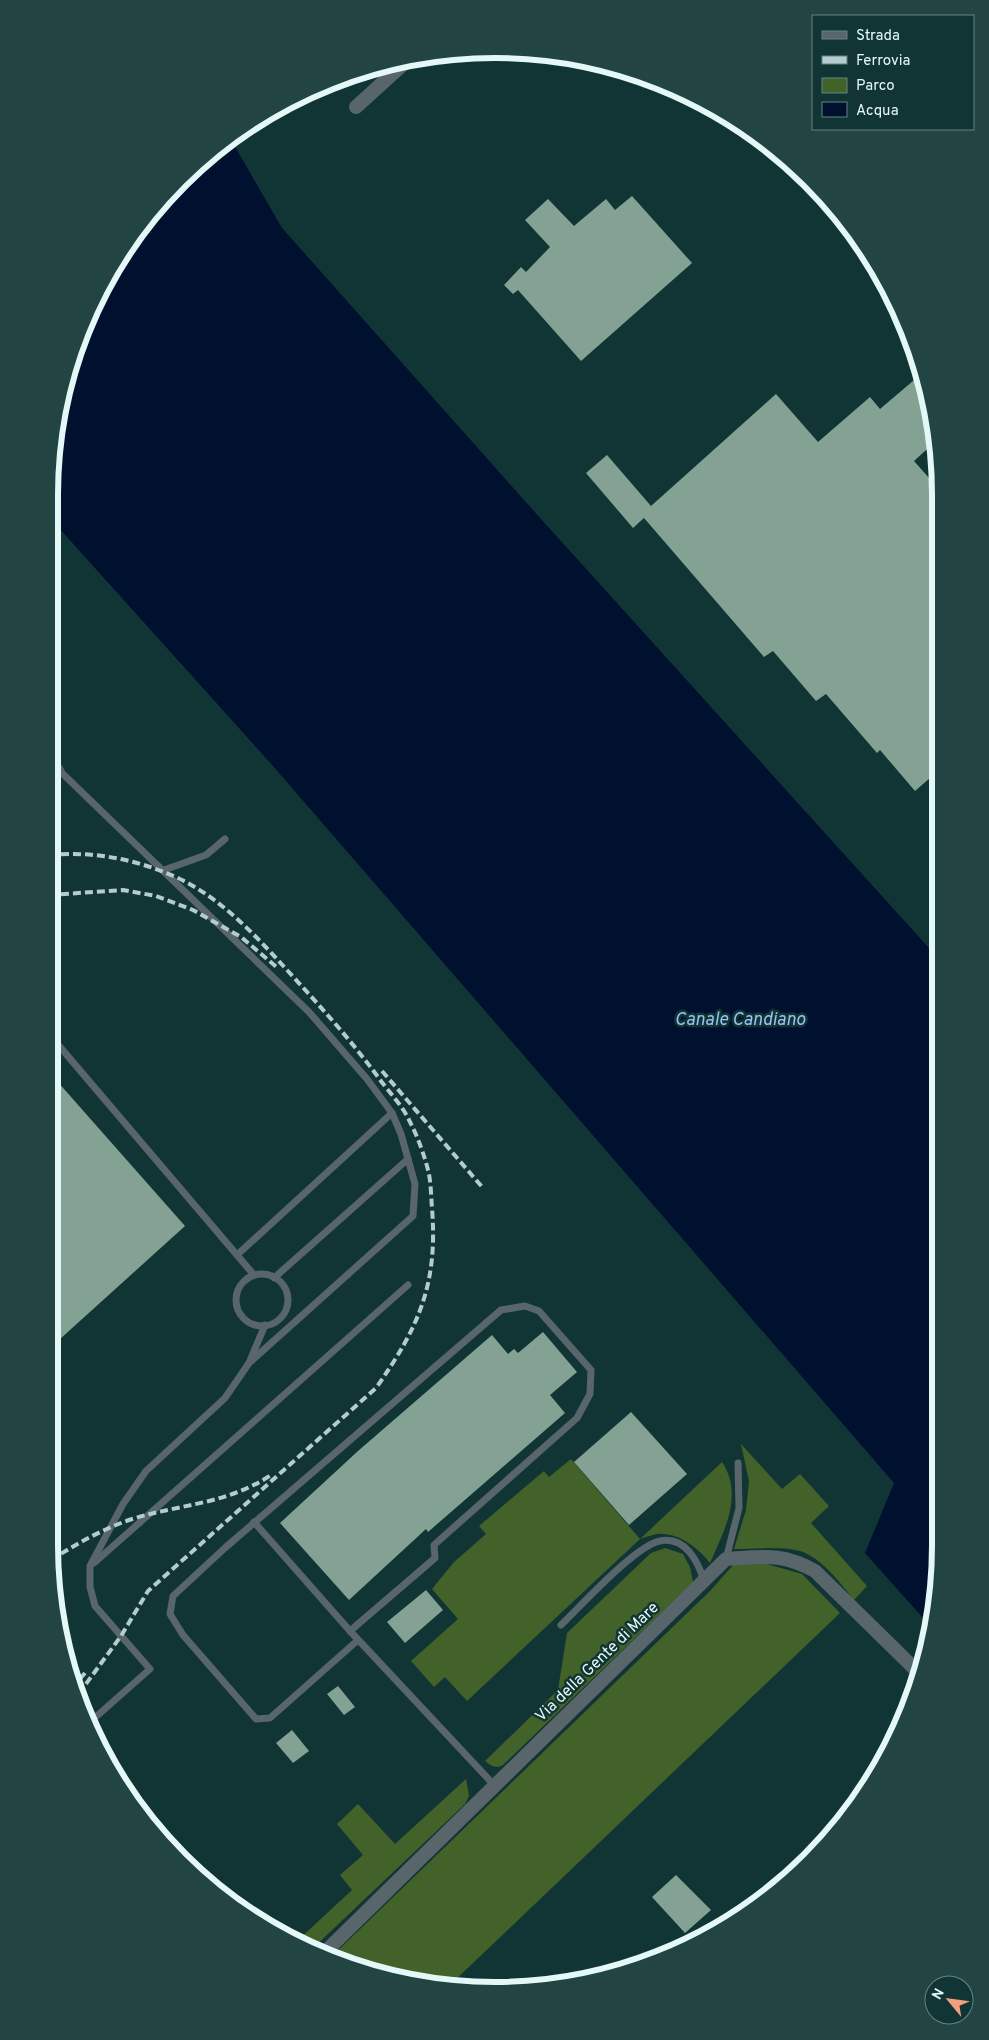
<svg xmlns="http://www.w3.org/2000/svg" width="989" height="2040" font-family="Overpass,sans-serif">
  <rect width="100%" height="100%" fill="#113534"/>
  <g fill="#42622a">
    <path d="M741,1444L782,1489L800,1474L829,1506L811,1523L867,1586L854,1600C841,1584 821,1557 800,1551C779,1546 755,1549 734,1549L746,1510L749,1481Z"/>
    <path d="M571,1459L640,1539L722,1462C744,1495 724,1531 710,1563C699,1549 682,1535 663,1534C656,1533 647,1537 640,1539L467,1701L445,1677L434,1687L411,1661L458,1619L432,1589L454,1562L486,1534L479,1526L544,1471L549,1477Z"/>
    <path d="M665,1548L683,1554L690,1567L693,1582L503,1765C496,1769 491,1766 485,1761L558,1690L567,1633L651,1553Z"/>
    <polygon points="735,1563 763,1563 802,1574 840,1613 451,1984 407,1983 329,1959 710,1591"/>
    <polygon points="466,1779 469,1796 465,1804 311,1950 296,1942 352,1890 340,1875 363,1855 337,1824 358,1804 395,1844"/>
  </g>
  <polygon fill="#001130" points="230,138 282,228 541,519 938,958 940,1546 932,1628 865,1553 894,1483 273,766 49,517 49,494 57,407 83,324 124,247 180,179"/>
  <g fill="#83a293">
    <polygon points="632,196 692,263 581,361 518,290 513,294 504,285 521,267 526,272 550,247 525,220 548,199 574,226 606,199 615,210"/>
    <polygon points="920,375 936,436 936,441 914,461 937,487 938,771 915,791 880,750 877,753 826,694 816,701 773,651 764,657 644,518 633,528 586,473 607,455 651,506 776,394 818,442 870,397 880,409"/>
    <polygon points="49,1072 185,1226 49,1349"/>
    <polygon points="543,1332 577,1372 550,1395 565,1413 428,1532 426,1529 349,1600 280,1523 358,1451 492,1335 508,1354 514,1349 518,1353"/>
    <polygon points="631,1412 687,1474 629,1525 574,1462"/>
    <polygon points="426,1590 443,1610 405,1643 387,1622"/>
    <polygon points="338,1686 355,1707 344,1715 327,1694"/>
    <polygon points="292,1730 309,1751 293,1763 276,1743"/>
    <polygon points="676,1875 711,1910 685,1933 652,1897"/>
  </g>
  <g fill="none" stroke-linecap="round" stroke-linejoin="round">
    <g stroke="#58656b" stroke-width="7">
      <polyline points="49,750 61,771"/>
      <polyline points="49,765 63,774 309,1012 367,1079 392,1113 401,1134 415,1184 413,1216 249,1363"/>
      <polyline points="164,870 206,855 225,839"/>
      <polyline points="49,1034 254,1275"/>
      <polyline points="237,1255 392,1113"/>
      <circle cx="262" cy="1300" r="26"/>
      <polyline points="274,1278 408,1159"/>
      <polyline points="254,1522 350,1631"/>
      <polyline points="726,1559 739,1508 738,1463"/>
      <polyline points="94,1563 408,1285"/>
      <path d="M561,1625C581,1606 636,1545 660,1541C685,1536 698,1561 704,1581"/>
      <polyline points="358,1640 270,1718 256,1719 183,1635 170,1614 173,1596 226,1547 501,1310 525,1306 539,1311 591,1370 590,1394 577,1418 434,1545 435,1558 350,1631 495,1786"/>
      <polyline points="90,1722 150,1669 95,1606 90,1587 90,1566 123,1504 146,1471 225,1398 249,1363 265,1325"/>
    </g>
    <g stroke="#58656b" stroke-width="14">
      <polyline points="356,107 411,57"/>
      <path d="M321,1956L726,1559C763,1557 781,1552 815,1571L919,1673"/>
    </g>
    <g stroke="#b4cccb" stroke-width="4" stroke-dasharray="8 4" stroke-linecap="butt">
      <path d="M49,855C94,851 136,859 178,878C222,899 255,935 287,970C319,1005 350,1039 378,1077C388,1091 402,1105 409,1120C417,1135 424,1154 428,1170C431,1181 431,1196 432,1208C438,1284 419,1327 376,1388L148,1591L121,1636L83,1688L78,1700"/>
      <polyline points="49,895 123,890 156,896 193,910 241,937 279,969"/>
      <polyline points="382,1071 483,1188"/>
      <path d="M51,1560C76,1544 101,1530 129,1520C178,1504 226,1505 271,1475"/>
      <polyline points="72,1688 85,1673"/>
    </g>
  </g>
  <g text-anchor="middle" stroke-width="5" stroke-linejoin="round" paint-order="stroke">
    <g font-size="16" fill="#e4f8f7" stroke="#113534">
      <text transform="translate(596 1661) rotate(-44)" y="6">Via della Gente di Mare</text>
    </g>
    <g font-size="18" font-style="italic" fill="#9ac2f7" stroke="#113534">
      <text x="740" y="1025">Canale Candiano</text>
    </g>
  </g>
  <path d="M0 0H989V2040H0ZM495 58H495A437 437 0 0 1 932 495V1545A437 437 0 0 1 495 1982H495A437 437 0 0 1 58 1545V495A437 437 0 0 1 495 58Z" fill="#224544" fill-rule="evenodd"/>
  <path fill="none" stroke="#e4f8f7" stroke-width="6" d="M495 58H495A437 437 0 0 1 932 495V1545A437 437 0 0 1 495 1982H495A437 437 0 0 1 58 1545V495A437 437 0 0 1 495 58Z"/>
  <rect x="812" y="15" width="162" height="115" fill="#113534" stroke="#658382"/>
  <rect x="822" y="31" width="25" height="8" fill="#58656b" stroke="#658382"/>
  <text x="856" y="40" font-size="15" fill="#e4f8f7">Strada</text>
  <rect x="822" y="56" width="25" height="8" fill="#b4cccb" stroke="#658382"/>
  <text x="856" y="65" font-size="15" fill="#e4f8f7">Ferrovia</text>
  <rect x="822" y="78" width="25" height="15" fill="#42622a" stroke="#658382"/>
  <text x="856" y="90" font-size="15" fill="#e4f8f7">Parco</text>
  <rect x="822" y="102" width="25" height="15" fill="#001130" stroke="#658382"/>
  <text x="856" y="115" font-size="15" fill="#e4f8f7">Acqua</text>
  <g transform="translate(949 2000) rotate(299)"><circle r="24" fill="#113534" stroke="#658382"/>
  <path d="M0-4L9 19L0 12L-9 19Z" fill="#f2a080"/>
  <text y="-8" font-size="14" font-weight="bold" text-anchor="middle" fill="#e4f8f7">N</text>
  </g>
</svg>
